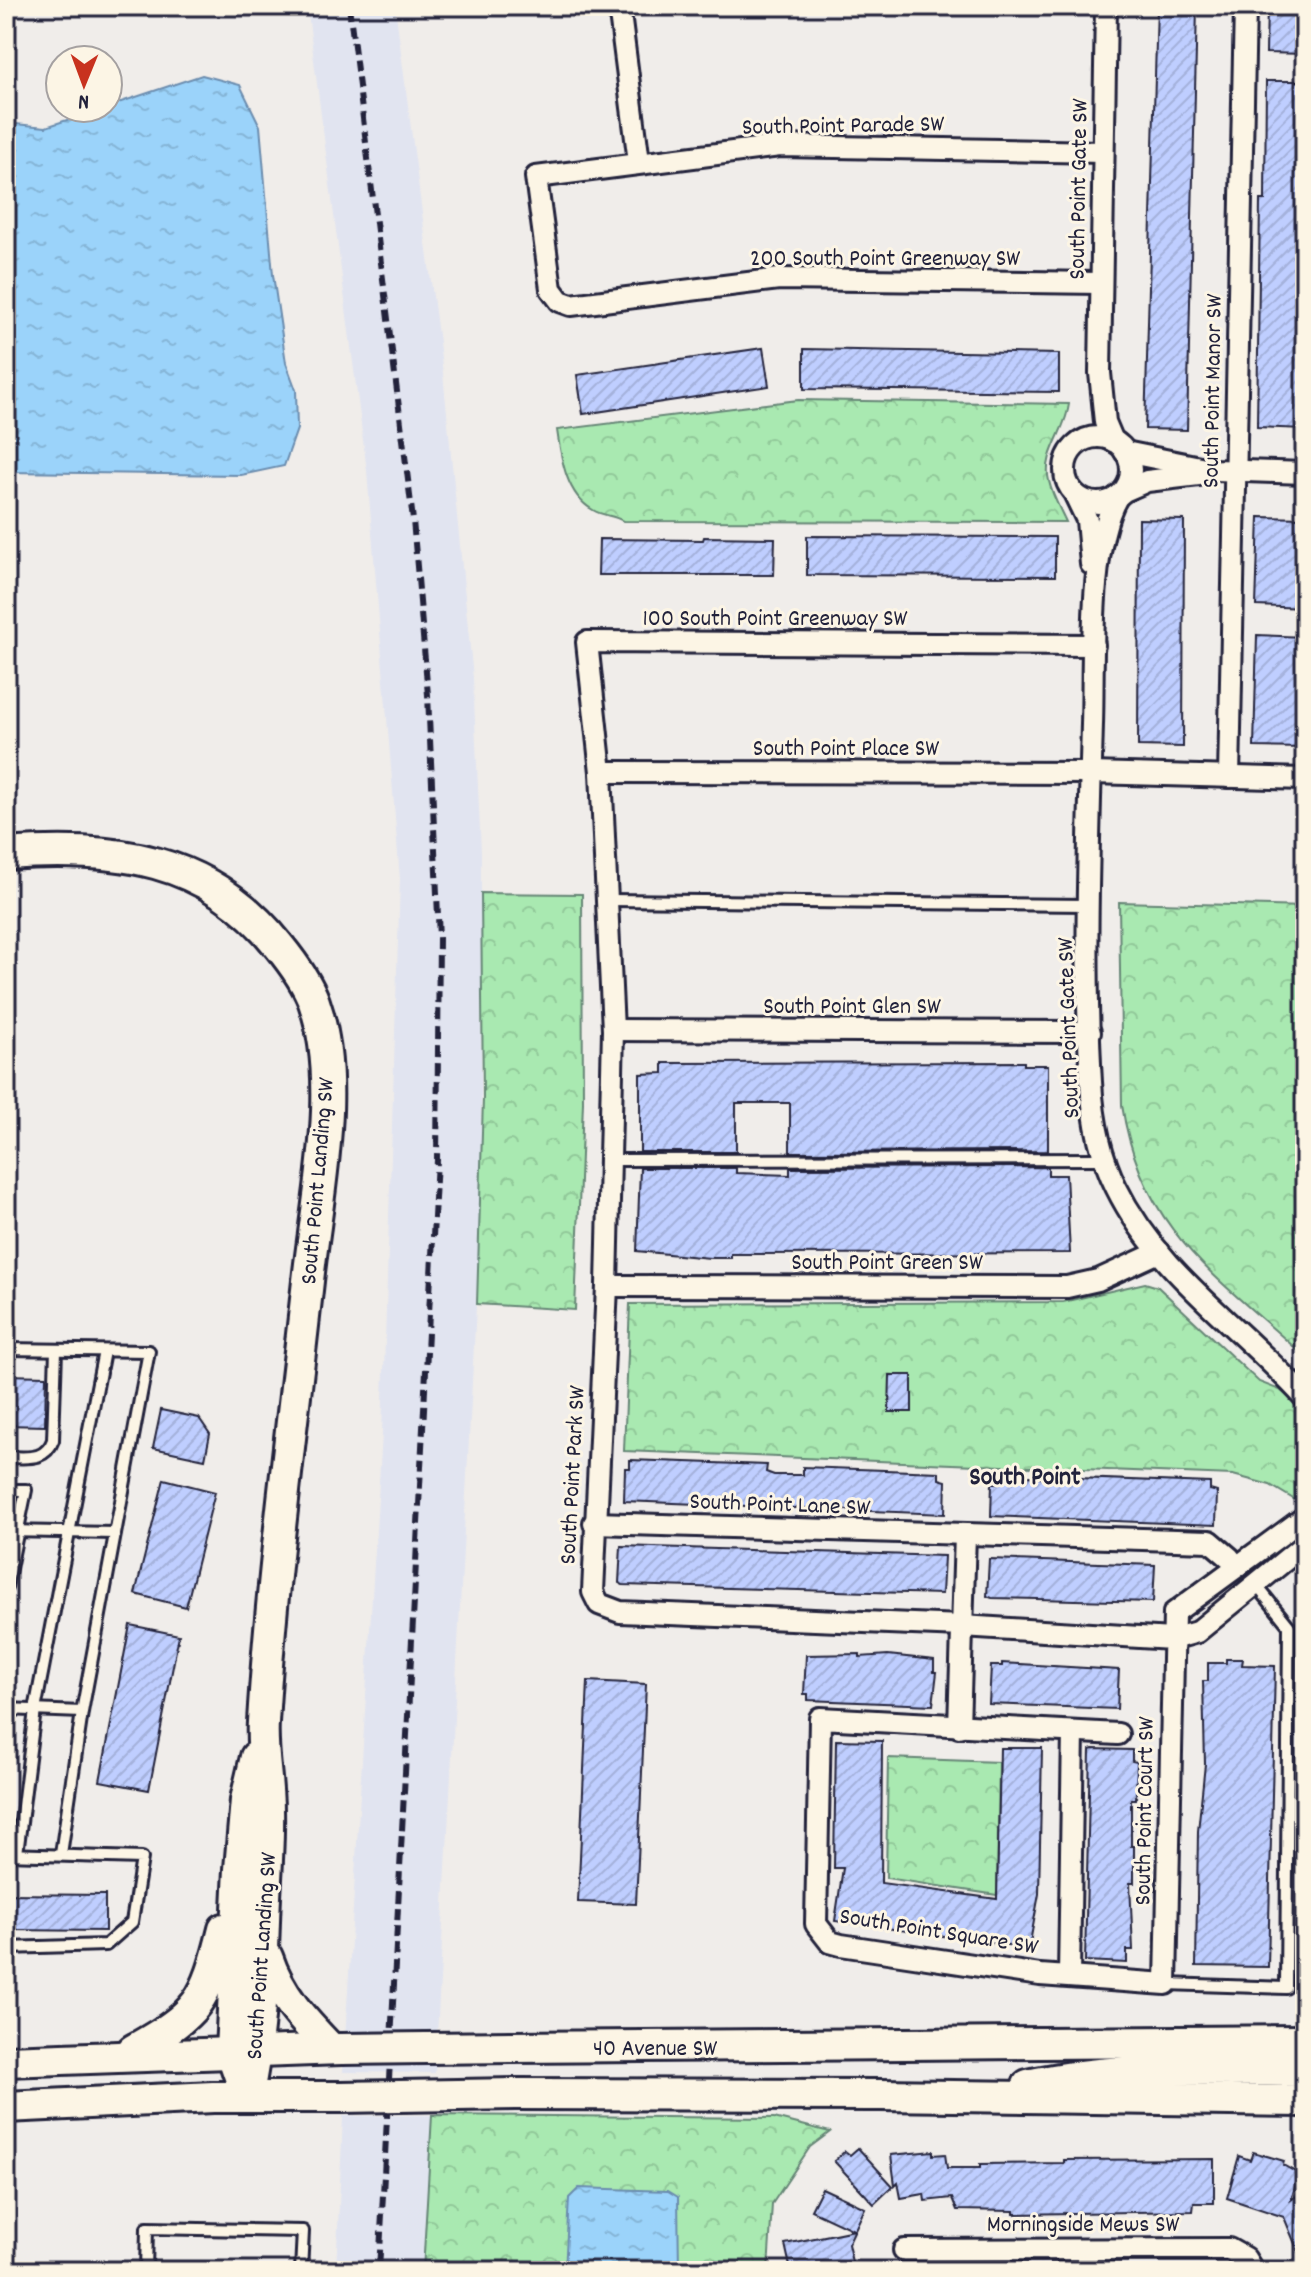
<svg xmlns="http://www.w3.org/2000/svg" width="1311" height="2277" font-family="Dekko,sans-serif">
  <defs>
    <pattern id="forest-crowns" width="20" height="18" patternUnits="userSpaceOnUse" patternTransform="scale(2)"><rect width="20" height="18" fill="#a9e9b1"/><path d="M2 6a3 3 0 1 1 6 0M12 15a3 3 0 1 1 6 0" fill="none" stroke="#91c899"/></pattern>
    <pattern id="water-ripples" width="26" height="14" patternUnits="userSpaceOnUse" patternTransform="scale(2)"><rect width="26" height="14" fill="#9bd3fa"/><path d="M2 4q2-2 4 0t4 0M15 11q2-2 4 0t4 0" fill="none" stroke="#85b5d7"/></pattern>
    <pattern id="building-hatch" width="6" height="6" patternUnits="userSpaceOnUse" patternTransform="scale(2)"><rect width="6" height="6" fill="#bfceff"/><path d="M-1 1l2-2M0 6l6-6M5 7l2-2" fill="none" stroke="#a4b1db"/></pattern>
  </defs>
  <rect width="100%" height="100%" fill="#f0edea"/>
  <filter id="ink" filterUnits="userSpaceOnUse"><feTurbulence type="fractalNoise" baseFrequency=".0125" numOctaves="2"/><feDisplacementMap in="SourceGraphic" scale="16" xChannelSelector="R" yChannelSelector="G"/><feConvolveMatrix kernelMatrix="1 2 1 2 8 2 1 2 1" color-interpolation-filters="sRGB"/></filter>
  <g filter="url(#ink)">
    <g fill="#e1e4f0">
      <polygon points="307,6 395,6 443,373 473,678 481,852 481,1214 435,2073 343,2072 382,1433 400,879 367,471"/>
      <polygon points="432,2115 423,2271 336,2271 343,2116"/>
    </g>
    <g fill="url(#forest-crowns)" stroke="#668676" stroke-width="2">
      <path d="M798,400L1069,404C1066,431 1042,454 1049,481C1052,495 1060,509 1066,522L623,521C614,515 602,516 593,510C566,495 561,458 557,430Z"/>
      <polygon points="481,893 582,894 583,1102 575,1310 477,1304 483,1098"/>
      <path d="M1119,902L1305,907V1357C1218,1277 1141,1231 1122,1105Z"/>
      <polygon points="1145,1283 1158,1287 1259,1382 1280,1390 1305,1411 1305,1501 1300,1503 1270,1485 1233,1475 624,1451 630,1304 1063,1302"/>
      <polygon points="888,1758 999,1762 997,1895 886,1878"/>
      <polygon points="432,2115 774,2118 830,2132 810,2147 772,2204 768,2271 423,2271"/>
    </g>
    <g fill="url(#water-ripples)" stroke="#6b8cae" stroke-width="2">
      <polygon points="202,75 240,85 260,126 273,275 286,363 296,390 297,429 284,466 241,475 6,472 6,123 46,127"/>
      <polygon points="579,2188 668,2191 678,2197 679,2271 565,2271 569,2198"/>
    </g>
    <g fill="url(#building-hatch)" stroke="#22223b" stroke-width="2">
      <polygon points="1157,6 1197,6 1187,430 1145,429"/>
      <polygon points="1267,6 1305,6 1305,54 1266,53"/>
      <polygon points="1266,81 1305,81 1305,429 1257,427 1260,200 1265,200"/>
      <polygon points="763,348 769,386 583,414 577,375"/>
      <polygon points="804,349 1059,354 1059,392 804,389"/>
      <polygon points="1259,517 1305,518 1305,608 1256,606"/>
      <polygon points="1139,519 1184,520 1183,747 1138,746"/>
      <polygon points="807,536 1055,537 1055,576 807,575"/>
      <polygon points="704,537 775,538 774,575 598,575 599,539 703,540"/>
      <polygon points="1257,635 1305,637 1305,748 1254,747"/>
      <polygon points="1024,1062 1024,1065 1048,1065 1048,1151 790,1152 790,1103 736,1103 736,1152 640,1152 640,1074 663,1073 663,1063"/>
      <polygon points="1048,1167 1048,1175 1066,1175 1070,1253 731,1254 731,1258 710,1258 637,1251 640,1168 736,1168 736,1173 790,1175 790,1168"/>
      <polygon points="6,1375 46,1376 45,1426 6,1425"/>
      <polygon points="890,1375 912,1375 912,1412 889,1412"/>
      <polygon points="161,1410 199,1418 210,1434 205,1459 153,1448"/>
      <polygon points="630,1460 767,1465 766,1472 774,1475 803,1475 803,1467 939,1472 939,1479 946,1481 945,1514 624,1501 625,1468 630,1468"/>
      <polygon points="997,1475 1210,1483 1210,1490 1217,1492 1216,1525 991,1516 992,1483 997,1483"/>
      <polygon points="164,1479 215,1492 186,1607 135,1594"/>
      <polygon points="621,1546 944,1556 942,1594 623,1585 619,1583"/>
      <polygon points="989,1559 1155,1565 1153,1602 992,1598 987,1596"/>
      <polygon points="130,1625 179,1635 149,1790 100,1781"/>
      <polygon points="860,1654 860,1657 888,1655 934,1660 934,1672 937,1672 933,1705 808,1700 808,1694 804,1694 806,1655"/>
      <polygon points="1226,1659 1243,1659 1242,1665 1275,1666 1268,1967 1196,1966 1198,1831 1205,1764 1203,1681 1208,1681 1208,1663 1226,1663"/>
      <polygon points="1002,1663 1119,1670 1117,1709 989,1704 991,1666 1002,1666"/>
      <polygon points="588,1681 646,1684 636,1904 578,1902"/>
      <polygon points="836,1740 882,1741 881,1883 997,1899 1000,1748 1042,1748 1039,1894 1029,1948 835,1921 843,1868 834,1868"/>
      <polygon points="1093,1749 1132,1750 1132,1761 1137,1762 1136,1799 1131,1799 1131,1846 1134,1846 1134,1883 1130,1883 1133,1950 1127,1950 1127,1963 1085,1961 1090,1750"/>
      <polygon points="6,1894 105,1895 105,1931 6,1930"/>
      <polygon points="858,2148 893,2186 874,2204 834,2161 845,2151 850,2155"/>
      <polygon points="933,2151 933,2155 945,2154 947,2168 980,2168 980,2164 1064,2163 1064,2160 1214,2159 1214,2203 1194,2203 1193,2211 1014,2214 1014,2211 957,2210 952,2198 925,2201 924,2194 901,2198 898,2182 895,2185 891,2155"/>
      <polygon points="1253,2152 1284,2161 1283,2165 1299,2174 1291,2200 1305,2190 1305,2268 1284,2217 1227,2198 1239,2156 1250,2160"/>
      <polygon points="822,2188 865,2208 848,2244 854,2271 791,2271 785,2244 854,2230 811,2210"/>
    </g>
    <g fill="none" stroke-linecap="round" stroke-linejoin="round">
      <defs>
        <g id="lane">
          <polyline points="609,900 1089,905"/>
          <polyline points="611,1160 1103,1159"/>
          <polyline points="6,1349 149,1351 82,1712 61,1854"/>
          <path d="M6,1457C26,1457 45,1462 53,1440L56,1350"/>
          <polyline points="6,1490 26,1490 6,1588"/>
          <polyline points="6,1531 115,1533"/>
          <polyline points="6,1709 82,1712"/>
          <polyline points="6,1854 142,1858 132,1922 106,1945 6,1948"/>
          <polyline points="17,1854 35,1710 104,1351"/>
          <polyline points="1166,1984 1286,1988 1289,1626 1257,1586"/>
          <polyline points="146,2271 147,2228 303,2231 301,2271"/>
        </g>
        <g id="street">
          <polyline points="619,6 639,162"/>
          <polyline points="1106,6 1100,373 1105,422 1113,441"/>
          <polyline points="1101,283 779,279 571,305 560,301 551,289 536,177 780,146 1103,152"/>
          <circle cx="1098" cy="470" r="33"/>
          <polyline points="1125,452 1215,470 1305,473"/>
          <polyline points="1124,491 1147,481 1199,475"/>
          <polyline points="1075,495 1087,520 1091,564"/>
          <path d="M1117,497C1088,548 1094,664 1092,724C1089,843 1084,963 1091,1082C1093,1118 1100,1155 1116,1187C1159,1275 1242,1327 1305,1398"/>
          <polyline points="1094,645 587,642 601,772 613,1030 607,1286 593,1592 599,1604 620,1612 962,1626 1172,1639 1197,1632 1305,1544"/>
          <polyline points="601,772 1091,773 1305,779"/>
          <polyline points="1229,777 1245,6"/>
          <polyline points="613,1030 1090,1032"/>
          <polyline points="607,1286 1067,1287 1098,1280 1159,1252"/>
          <polyline points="594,1523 1210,1541 1230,1558"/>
          <polyline points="959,1727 965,1534"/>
          <polyline points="1118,1734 820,1718 816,1924 830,1942 841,1945 1040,1975 1166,1984 1174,1613 1305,1517"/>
          <polyline points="1069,1975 1073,1732"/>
          <polyline points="904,2250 1229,2249 1245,2258 1253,2271"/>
        </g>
        <g id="secondary">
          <path d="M6,854C113,846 208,856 279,946C292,962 307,982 314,1002C343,1084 317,1196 308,1281C292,1428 272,1574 263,1722C261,1751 268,1781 268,1810C269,1847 265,1884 264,1921C262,1981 260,2039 247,2097"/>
          <path d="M267,1957C280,1996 303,2020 331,2049"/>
          <polyline points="512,2047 1305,2041"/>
          <path d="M133,2050C199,2013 206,2002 224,1929"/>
          <polyline points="6,2061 341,2049"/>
          <path d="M1028,2085C1118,2065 1214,2070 1305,2071"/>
          <polyline points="515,2094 880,2095 1305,2101"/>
          <polyline points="247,2097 231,2051 240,1869 246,1800 256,1757"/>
          <polyline points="6,2107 213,2097 341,2097"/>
        </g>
      </defs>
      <use href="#lane" stroke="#22223b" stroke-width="16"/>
      <use href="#street" stroke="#22223b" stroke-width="26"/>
      <use href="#secondary" stroke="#22223b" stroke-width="36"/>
      <use href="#lane" stroke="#fcf5e5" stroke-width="10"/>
      <use href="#street" stroke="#fcf5e5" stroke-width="20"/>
      <use href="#secondary" stroke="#fcf5e5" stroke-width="30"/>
      <polyline stroke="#22223b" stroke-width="6" stroke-dasharray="12 6" stroke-linecap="butt" points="349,6 413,520 428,695 439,938 437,1160 379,2271"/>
      <defs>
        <g id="secondary-bridge">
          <polyline points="341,2049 512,2047"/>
          <polyline points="341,2097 515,2094"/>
        </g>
      </defs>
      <use href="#secondary-bridge" stroke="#22223b" stroke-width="36" stroke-linecap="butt"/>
      <use href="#secondary-bridge" stroke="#fcf5e5" stroke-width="30"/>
    </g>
  </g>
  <g text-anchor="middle" stroke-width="6" stroke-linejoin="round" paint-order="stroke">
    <g font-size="24" fill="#22223b" stroke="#fcf5e5">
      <text transform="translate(843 124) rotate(-1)" y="8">South Point Parade SW</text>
      <text transform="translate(1077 189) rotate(-89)" y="8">South Point Gate SW</text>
      <text x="885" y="265">200 South Point Greenway SW</text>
      <text transform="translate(1211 391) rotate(-89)" y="8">South Point Manor SW</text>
      <text x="775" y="625">100 South Point Greenway SW</text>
      <text x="846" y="755">South Point Place SW</text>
      <text x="852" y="1013">South Point Glen SW</text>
      <text transform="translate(1067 1028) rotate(-92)" y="8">South Point Gate SW</text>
      <text transform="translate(316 1181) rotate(-85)" y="8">South Point Landing SW</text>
      <text x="887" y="1269">South Point Green SW</text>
      <text transform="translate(571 1475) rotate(-87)" y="8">South Point Park SW</text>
      <text transform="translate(780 1503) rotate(2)" y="8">South Point Lane SW</text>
      <text transform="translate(1143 1811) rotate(-89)" y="8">South Point Court SW</text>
      <text transform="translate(939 1930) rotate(9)" y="8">South Point Square SW</text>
      <text transform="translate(260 1956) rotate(-86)" y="8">South Point Landing SW</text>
      <text x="655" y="2055">40 Avenue SW</text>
      <text x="1083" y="2231">Morningside Mews SW</text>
    </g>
    <g font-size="26" font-weight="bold" fill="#22223b" stroke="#fcf5e5">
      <text x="1025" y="1484">South Point</text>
    </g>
  </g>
  <rect width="1311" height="2277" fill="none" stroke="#fcf5e5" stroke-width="32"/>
  <rect x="16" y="16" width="1279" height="2245" fill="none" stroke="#22223b" stroke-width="3" filter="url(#ink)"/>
  <g transform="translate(84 84) rotate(181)"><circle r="38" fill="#fcf5e5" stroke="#a5a1a1" stroke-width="2"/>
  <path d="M0-6L14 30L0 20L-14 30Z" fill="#c8321e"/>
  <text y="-12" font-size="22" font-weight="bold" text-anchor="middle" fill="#22223b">N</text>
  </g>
</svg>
